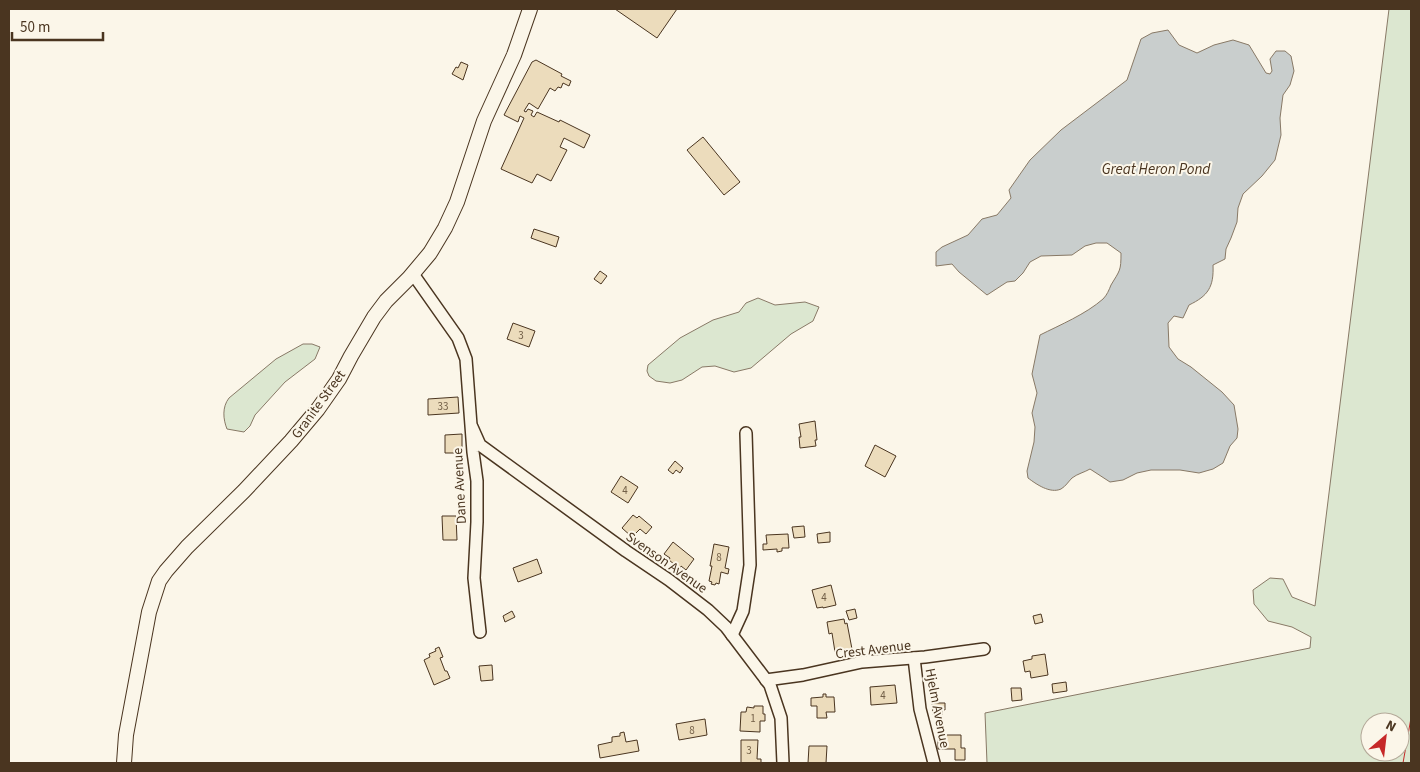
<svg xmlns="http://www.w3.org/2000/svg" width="1420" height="772" font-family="'Source Sans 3',sans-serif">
  <rect width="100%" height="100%" fill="#fbf6e9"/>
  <g fill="#dce7d0" stroke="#887966" fill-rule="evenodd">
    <path d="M1389,9H1411V763H987L985,713L1310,648L1311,637L1292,627L1268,621L1254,604L1253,590L1270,578L1283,579L1292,597L1315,606ZM1370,722H1400V752H1370Z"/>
    <polygon points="758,298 775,305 805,302 819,307 813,321 791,334 751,368 734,372 715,366 702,367 682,380 670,383 656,381 649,376 647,371 648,365 680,338 713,320 739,312 746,303"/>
    <path d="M303,344H312L320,347L315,359L285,382L255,415L250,426L244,432L227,429C223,419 222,407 229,398L276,359Z"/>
  </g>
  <path fill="#c9cecd" stroke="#887966" d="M1168,30L1179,45L1197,53L1214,45L1233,40L1249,45L1266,73L1270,74L1272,71L1270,59L1276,51H1285L1291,56L1294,71L1290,85L1283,95L1280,118L1281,135L1275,160L1262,176L1243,194L1238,208L1237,222L1231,238L1226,249L1225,259L1213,265C1214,287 1208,296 1189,305L1183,318L1174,316L1168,323L1169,347L1178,359L1191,367L1222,392L1234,405L1238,429L1237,438L1230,446L1223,463L1213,469L1199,473L1180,470H1151L1137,473L1123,480L1110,482L1090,469C1085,472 1077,474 1072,478C1068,482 1066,486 1061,489C1050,494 1036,484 1028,478L1027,471L1034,442L1035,427L1032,413L1037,393L1032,374L1040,335C1060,325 1086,314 1103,299C1107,295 1109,290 1111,285C1120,270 1121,271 1121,253L1107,243H1096L1085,246L1072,255L1041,256L1030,262L1023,273L1015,281L1007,282L987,295L959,272L952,264L936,266V252L942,247L968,235L982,219L997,215L1011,198L1009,190L1030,160L1061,130L1127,80L1141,39L1152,33Z"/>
  <g fill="#ecdcbc" stroke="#4a3520">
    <polygon points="615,9 677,9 657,38"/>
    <polygon points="536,60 562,74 561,76 571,81 569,86 563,83 561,88 558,87 555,91 550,88 538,109 529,103 524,111 526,112 528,109 533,111 531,115 534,117 537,112 559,122 560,120 590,135 584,148 564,138 560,147 567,150 551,181 537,174 532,183 501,169 524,118 520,116 518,122 504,115 532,62"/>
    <polygon points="461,62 468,65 463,80 452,74 456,67 458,68"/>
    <polygon points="703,137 740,182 724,195 687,150"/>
    <polygon points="534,229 559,237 556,247 531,238"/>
    <polygon points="600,271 607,276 601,284 594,279"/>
    <polygon points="513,323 535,331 529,347 507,339"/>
    <polygon points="458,397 459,413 428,415 428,399"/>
    <polygon points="815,421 817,440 815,440 816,446 800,448 799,437 801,437 799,424"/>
    <polygon points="462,434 462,453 445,453 445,435"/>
    <polygon points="875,445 896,456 885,477 865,466"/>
    <polygon points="675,461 683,468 680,473 676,470 673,474 668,470"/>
    <polygon points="621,476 638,487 628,503 611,492"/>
    <polygon points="633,515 637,518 639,516 652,527 646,534 640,529 632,537 622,528"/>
    <polygon points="442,516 456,516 457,540 443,540"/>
    <polygon points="804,526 805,537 794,538 792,527"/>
    <polygon points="830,532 830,542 818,543 817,534"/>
    <polygon points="788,534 789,548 782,548 782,551 777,552 777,549 763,550 763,544 767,544 766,535"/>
    <polygon points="673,542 694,559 686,570 681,566 680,569 669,560 670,558 664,554"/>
    <polygon points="714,544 729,547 725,568 729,569 728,574 721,572 719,584 716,583 715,585 711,584 712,582 709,581 712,566 710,566"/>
    <polygon points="537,559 542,573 518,582 513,568"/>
    <polygon points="831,585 836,605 823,608 823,607 817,608 812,590"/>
    <polygon points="855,609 857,618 849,620 846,611"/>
    <polygon points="512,611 515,617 505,622 503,616"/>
    <polygon points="1041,614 1043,622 1035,624 1033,616"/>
    <polygon points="844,619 845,624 847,623 852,649 835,652 832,633 829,634 827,622"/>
    <polygon points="439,647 443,657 440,658 445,671 447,671 450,678 434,685 424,660 430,657 429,654 436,651 435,649"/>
    <polygon points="1045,654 1048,675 1031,678 1030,671 1025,672 1023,661 1032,659 1032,656"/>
    <polygon points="492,665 493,680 481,681 479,666"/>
    <polygon points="1066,682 1067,691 1053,693 1052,684"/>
    <polygon points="895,685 897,703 871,705 870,687"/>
    <polygon points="1011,688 1021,688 1022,700 1012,701"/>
    <polygon points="823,694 826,694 826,697 834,697 835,712 826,712 827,718 817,718 817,706 811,706 811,698 823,697"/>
    <polygon points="932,703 945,703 945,710 942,709 942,715 933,715"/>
    <polygon points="754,706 763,706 763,714 765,714 765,721 760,721 760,732 740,731 741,712 746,712 747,707 754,708"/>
    <polygon points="705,719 707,735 679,740 676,724"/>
    <polygon points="624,732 626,742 637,740 639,751 600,758 598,745 612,742 612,737 620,736 620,733"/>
    <polygon points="938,735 961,735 961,748 965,748 965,760 955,760 955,749 938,749"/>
    <polygon points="741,740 758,740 757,759 761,759 761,763 741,763"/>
    <polygon points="809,746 827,746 826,763 808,763"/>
  </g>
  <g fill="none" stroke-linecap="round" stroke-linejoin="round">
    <defs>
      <g id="minor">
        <polyline points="413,274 458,338 466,359 473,452 477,481 477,522 474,578 480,632"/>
        <polyline points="472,427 480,445 626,551 669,580 708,610 726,627 770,685 781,718 783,763"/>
        <polyline points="732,635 743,611 750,565 746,433"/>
        <polyline points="914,658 920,709 934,763"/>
        <polyline points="766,680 803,675 862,662 925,657 984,649"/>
      </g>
      <polyline id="tertiary" points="124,763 126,735 149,612 159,581 166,571 187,547 244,491 291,441 318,409 339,379 351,356 374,317 386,301 409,278 430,253 445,228 457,202 484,121 514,55 530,9"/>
    </defs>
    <use href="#minor" stroke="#4a3520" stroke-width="14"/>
    <use href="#tertiary" stroke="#4a3520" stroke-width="16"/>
    <use href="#minor" stroke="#fbf6e9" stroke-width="11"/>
    <use href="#tertiary" stroke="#fbf6e9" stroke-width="14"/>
    <polyline stroke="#c62828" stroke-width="1" stroke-dasharray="18 4 2.5 4" stroke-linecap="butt" points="1403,763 1411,718"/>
  </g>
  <g text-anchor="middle" stroke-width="4" stroke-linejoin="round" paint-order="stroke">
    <g font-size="11" fill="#725f47">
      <text x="521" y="339">3</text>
      <text x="443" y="410">33</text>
      <text x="625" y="494">4</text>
      <text x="719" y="561">8</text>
      <text x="824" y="601">4</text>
      <text x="883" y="699">4</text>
      <text x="753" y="722">1</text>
      <text x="692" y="734">8</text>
      <text x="749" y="754">3</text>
    </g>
    <g font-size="14" fill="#4a3520" stroke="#fbf6e9">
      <text transform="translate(318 404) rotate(-54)" y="5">Granite Street</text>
      <text transform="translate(459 486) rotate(-93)" y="5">Dane Avenue</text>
      <text transform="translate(667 562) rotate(35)" y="5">Svenson Avenue</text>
      <text transform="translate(873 649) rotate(-7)" y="5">Crest Avenue</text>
      <text transform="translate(938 708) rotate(79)" y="5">Hjelm Avenue</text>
    </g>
    <g font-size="15" font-style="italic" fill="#4a3520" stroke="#fbf6e9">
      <text x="1156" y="174">Great Heron Pond</text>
    </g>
  </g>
  <rect width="1420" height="772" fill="none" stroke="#4a3520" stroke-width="20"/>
  <g transform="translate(1385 737) rotate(28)"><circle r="24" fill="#fbf6e9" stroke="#b4a999"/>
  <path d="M0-4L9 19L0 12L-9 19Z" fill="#c62828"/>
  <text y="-8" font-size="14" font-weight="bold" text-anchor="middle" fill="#4a3520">N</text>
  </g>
  <path d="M12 32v8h91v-8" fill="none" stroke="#4a3520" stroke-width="2.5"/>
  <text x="20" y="32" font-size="15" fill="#4a3520" stroke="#fbf6e9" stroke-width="4" paint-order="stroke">50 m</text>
</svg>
